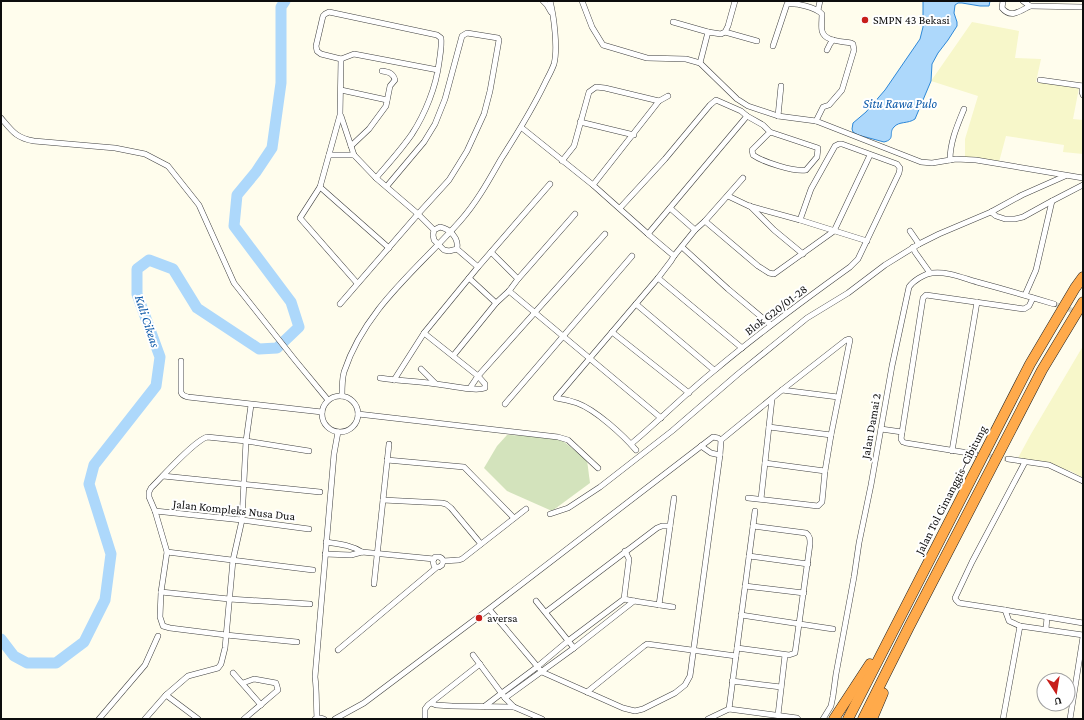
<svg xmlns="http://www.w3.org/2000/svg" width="1084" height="720" font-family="'Crimson Pro',serif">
  <rect width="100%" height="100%" fill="#fffded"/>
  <g fill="#f7f7ca">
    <polygon points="972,22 1019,31 1015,58 1041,59 1036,82 1079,88 1073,119 1083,120 1083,154 1063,152 1064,145 1006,136 999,162 965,158 965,139 978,96 931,81"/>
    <polygon points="1083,346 1083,478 1071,471 1018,458 1031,434"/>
  </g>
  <polygon fill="#d3e3bc" points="507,435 558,437 587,460 590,483 552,511 507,491 484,468 497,446"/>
  <path fill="#add8fb" stroke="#2e88d8" d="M923,1H990L989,6H980L962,3H958L955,5L954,13L957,22V26L948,40L938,53L932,64L931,81L915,119C908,124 899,121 894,127C888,133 896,139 884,142L858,135L853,132L852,129L853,123L866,112L885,90L920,39L923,27Z"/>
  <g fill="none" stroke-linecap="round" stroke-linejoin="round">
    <polyline stroke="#add8fb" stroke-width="11" points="1,639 14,656 27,663 56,663 84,642 105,600 111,554 89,484 94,465 156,386 160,357 137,294 137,269 149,260 173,269 197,308 259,349 277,348 299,327 291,302 234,226 237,195 256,172 272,148 281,83 281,7 285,1"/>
    <g stroke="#dbd9cb" stroke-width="5" stroke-dasharray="5 2.5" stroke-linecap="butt">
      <polyline points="1054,304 1083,314"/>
      <polyline points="982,455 1008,459"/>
    </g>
    <defs>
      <g id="street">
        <polyline points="543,1 547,5 551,12"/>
        <polyline points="582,1 592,27 603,45 647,58 686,59 700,63 737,99 748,106 778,116 816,121 921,162 932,163 956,159 976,160 1083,178"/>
        <path d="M1003,1L1002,8C1011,19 1020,11 1030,6L1023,1"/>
        <polyline points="1030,6 1083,7"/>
        <polyline points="818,10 820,1"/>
        <polyline points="673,22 708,32"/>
        <polyline points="725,32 757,41"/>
        <path d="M773,46L787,4C797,3 815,7 822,14C822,19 821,26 822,31C825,42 842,41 851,43L853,44L854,50L842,90L829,105L823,107L816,121"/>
        <polyline points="827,50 830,44 833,40"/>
        <polyline points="341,59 340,115 320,187 300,218 357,283"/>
        <polyline points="700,63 708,32 721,34 725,32 728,26 735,1"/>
        <polyline points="1040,80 1083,86"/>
        <polyline points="1082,86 1082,92 1083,95"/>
        <polyline points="341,90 387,100"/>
        <polyline points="341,116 354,155 376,178 418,214 434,230"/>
        <polyline points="778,116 781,86"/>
        <path d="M1,118C12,131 16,138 34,141L115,148L145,154L168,166L199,205L234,283L295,360L328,400"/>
        <polyline points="580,122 634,135"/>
        <polyline points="522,128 593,185 648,234 674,256"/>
        <path d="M351,146L369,129L386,106L390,86L395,80C393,73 389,72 382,71"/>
        <polyline points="329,155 354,155"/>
        <path d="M950,160C950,142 957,126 964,109"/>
        <polyline points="562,161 574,146 589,92 596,87 605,88 659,101"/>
        <path d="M376,178C388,164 401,150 412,134C425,114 436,87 439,63C440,55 442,46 441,38L437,35L329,12L325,14L323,16L316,46L317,51L321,54L341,59L354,54L438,70"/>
        <polyline points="593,185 659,101 668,96"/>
        <polyline points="320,187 389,248"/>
        <polyline points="728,196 749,206 800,220 867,241"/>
        <polyline points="750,206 774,230 803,254"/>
        <path d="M620,208L665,159L710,105L716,100L741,111L747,116L763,125L770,132L818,148L817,157L806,170C794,172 763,162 753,155L752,150L770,132"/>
        <polyline points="670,208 695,230"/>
        <polyline points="991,212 996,216 1005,219 1015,219 1023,217 1052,201 1083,185"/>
        <polyline points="705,221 758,266 769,273 774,274 834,231 870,155"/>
        <path d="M440,227C450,229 459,238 457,249L449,251L444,250L434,240L433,235L434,230Z"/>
        <polyline points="910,231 919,244"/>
        <polyline points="648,234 747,116"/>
        <polyline points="682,247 728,289 771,325"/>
        <polyline points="913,247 915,252 930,273"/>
        <polyline points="457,249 478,267"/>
        <polyline points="491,252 518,279"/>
        <polyline points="469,278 496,303"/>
        <polyline points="658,278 742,348"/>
        <polyline points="509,291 661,418"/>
        <polyline points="1025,295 1036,270 1052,201"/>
        <polyline points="340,304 418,214 449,180 459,164 467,151 484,114 490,91 499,40 498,38 467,33 462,36 445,99 435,124 424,142 387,186"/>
        <polyline points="636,304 714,370"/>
        <polyline points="612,332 689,393"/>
        <polyline points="453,356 496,303 509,291 518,279 575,214"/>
        <path d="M181,361V392C182,396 185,396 188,397L322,412"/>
        <polyline points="421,369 435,383"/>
        <path d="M380,378C398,381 417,381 436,384C448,385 475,392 485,388V384L478,376L424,333"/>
        <polyline points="394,380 424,333 478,267 550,184"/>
        <polyline points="470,388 478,376 605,234"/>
        <polyline points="782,390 838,397"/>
        <circle cx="340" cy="414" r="18"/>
        <path d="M342,396C342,388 342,379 344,372C365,308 419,268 461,220C477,202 489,180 501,159C517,134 532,110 545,83C548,77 552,70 554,64C558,49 554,16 550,1"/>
        <polyline points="505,404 632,256"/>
        <polyline points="358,414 558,437 568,440 598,468"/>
        <polyline points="769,427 831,435"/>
        <polyline points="881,429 902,432"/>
        <polyline points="721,440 782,390 846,340 849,339 850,340 831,435 825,471"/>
        <path d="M631,444C660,420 686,393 715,370C759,333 804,300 850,267L858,259L899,173L900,168L897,164L842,144H839L835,146L811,189L800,220"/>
        <polyline points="701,446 711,453 720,455"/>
        <path d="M636,450C623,435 596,410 577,403C571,401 563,399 556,398L658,278L671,261L674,256L695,230L705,221L743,178"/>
        <polyline points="952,451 977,302"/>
        <polyline points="975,454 906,443 903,442 901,439 923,298 926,295 1024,309 1029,306 1033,298"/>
        <polyline points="1008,459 1049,465 1083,481"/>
        <polyline points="387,460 464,467 514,518"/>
        <polyline points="1025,462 972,562 955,598 956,600 959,603 1005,610 1083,623"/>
        <polyline points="163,476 320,492"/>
        <polyline points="748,498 818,506 822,502 825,471 765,463"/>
        <polyline points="761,499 772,399"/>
        <polyline points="383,500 442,503 446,504 451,508 481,544"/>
        <polyline points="155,511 242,520 309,529"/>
        <polyline points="550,514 568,508 600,487 672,431 738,374 807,318 848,293 885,265 919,244 939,234 991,212 1022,195 1065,176"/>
        <path d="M326,542C339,544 351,545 362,552"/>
        <polyline points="625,551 629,559 624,599 634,601 673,607"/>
        <polyline points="167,552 313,570"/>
        <polyline points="325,554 351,555 362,552 434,559"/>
        <polyline points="749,556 808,564"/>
        <polyline points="443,561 459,560 462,559 526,509"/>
        <polyline points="374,584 389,444"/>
        <polyline points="745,586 804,593"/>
        <polyline points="161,592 229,599 310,604"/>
        <polyline points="536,601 574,648"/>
        <polyline points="659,605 674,498"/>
        <polyline points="1005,610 1009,621 1020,626 1083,635"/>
        <polyline points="546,612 657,528 662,526 670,526"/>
        <polyline points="741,615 833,629"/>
        <polyline points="1046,629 1047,617"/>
        <path d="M297,642L226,635L170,628L163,626L160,617L161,592L167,552L155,511L149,497V492L151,488C162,477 194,441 207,437L246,441L309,451"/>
        <path d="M737,648L789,655L795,653L810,544C810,539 810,536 806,533L753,526"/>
        <path d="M338,650L437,567H439L442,565C444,561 443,558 439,557H435L433,561L434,566L437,567"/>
        <polyline points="473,655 505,698 514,707 542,719"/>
        <polyline points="233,673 261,705"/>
        <polyline points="732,681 781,687"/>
        <polyline points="243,683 254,679 276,683 278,690 244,719"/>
        <polyline points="587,692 644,646 647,644 736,656"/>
        <polyline points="166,695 198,719"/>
        <polyline points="505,698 574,648 634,601"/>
        <polyline points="431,703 436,705 452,706 514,707"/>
        <polyline points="485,706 502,693 537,667 568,641 624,599"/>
        <polyline points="729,709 755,511"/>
        <polyline points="778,715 785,655"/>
        <path d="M317,718C316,704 317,691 315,677L334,454L338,432"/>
        <polyline points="99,719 145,665 158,636"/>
        <polyline points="145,719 166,695 188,676 218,668 221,664 225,648 233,560 242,520 246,441 251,405"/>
        <polyline points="315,719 321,718 324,719"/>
        <polyline points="335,719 364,703 489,609 713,437 718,438 721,440 720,455 690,676 685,685 675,693 643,709 635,711 623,708 542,672 489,609"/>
        <polyline points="425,719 425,709 428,705 480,664"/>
        <polyline points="708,719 729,709 797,718 798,719"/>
        <path d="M823,719L831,706L833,696L836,674L854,577L859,543L871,485L892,366L909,287C913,281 924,274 932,273C947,271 963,278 977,282C1003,289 1028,296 1054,304"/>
        <polyline points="1003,719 1020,626"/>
        <polyline points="1070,719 1083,637"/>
      </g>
      <g id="highway">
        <polyline points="834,719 870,664"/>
        <polyline points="848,719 1030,364 1075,288 1083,277"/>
        <polyline points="863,719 909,627 1042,370 1083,302"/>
        <polyline points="872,719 883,693"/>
      </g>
    </defs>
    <use href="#street" stroke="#404040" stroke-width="6"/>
    <use href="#highway" stroke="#1e1e1e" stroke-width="11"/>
    <use href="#street" stroke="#fff" stroke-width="5"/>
    <use href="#highway" stroke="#ffaa4b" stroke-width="10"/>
  </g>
  <g fill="#c81e1a" stroke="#fff" stroke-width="1.5">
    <circle cx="865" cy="20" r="4"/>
    <circle cx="479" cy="618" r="4"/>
  </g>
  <g text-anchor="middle" stroke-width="4" stroke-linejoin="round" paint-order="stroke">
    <g font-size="12" fill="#0d0d0d" stroke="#fff" text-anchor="start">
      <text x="873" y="24">SMPN 43 Bekasi</text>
      <text x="487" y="622">aversa</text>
    </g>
    <g font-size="12" fill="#0d0d0d" stroke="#fff">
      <text transform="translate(776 310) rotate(-37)" y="4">Blok G20/01-28</text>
      <text transform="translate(871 426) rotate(-80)" y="4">Jalan Damai 2</text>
      <text transform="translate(951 490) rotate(-63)" y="4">Jalan Tol Cimanggis–Cibitung</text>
      <text transform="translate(234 510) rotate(6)" y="4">Jalan Kompleks Nusa Dua</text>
    </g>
    <g font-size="13" font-style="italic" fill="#0c59a9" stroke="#fff">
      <text x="900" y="108">Situ Rawa Pulo</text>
      <text transform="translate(148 321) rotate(72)" y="5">Kali Cikeas</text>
    </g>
  </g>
  <rect width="1084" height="720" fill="none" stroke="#0d0d0d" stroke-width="4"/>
  <g transform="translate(1056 692) rotate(168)"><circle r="19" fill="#ffffff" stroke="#9e9e9e"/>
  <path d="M0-3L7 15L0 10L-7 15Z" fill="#c81e1a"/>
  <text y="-6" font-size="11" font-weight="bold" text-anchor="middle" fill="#0d0d0d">U</text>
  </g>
</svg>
